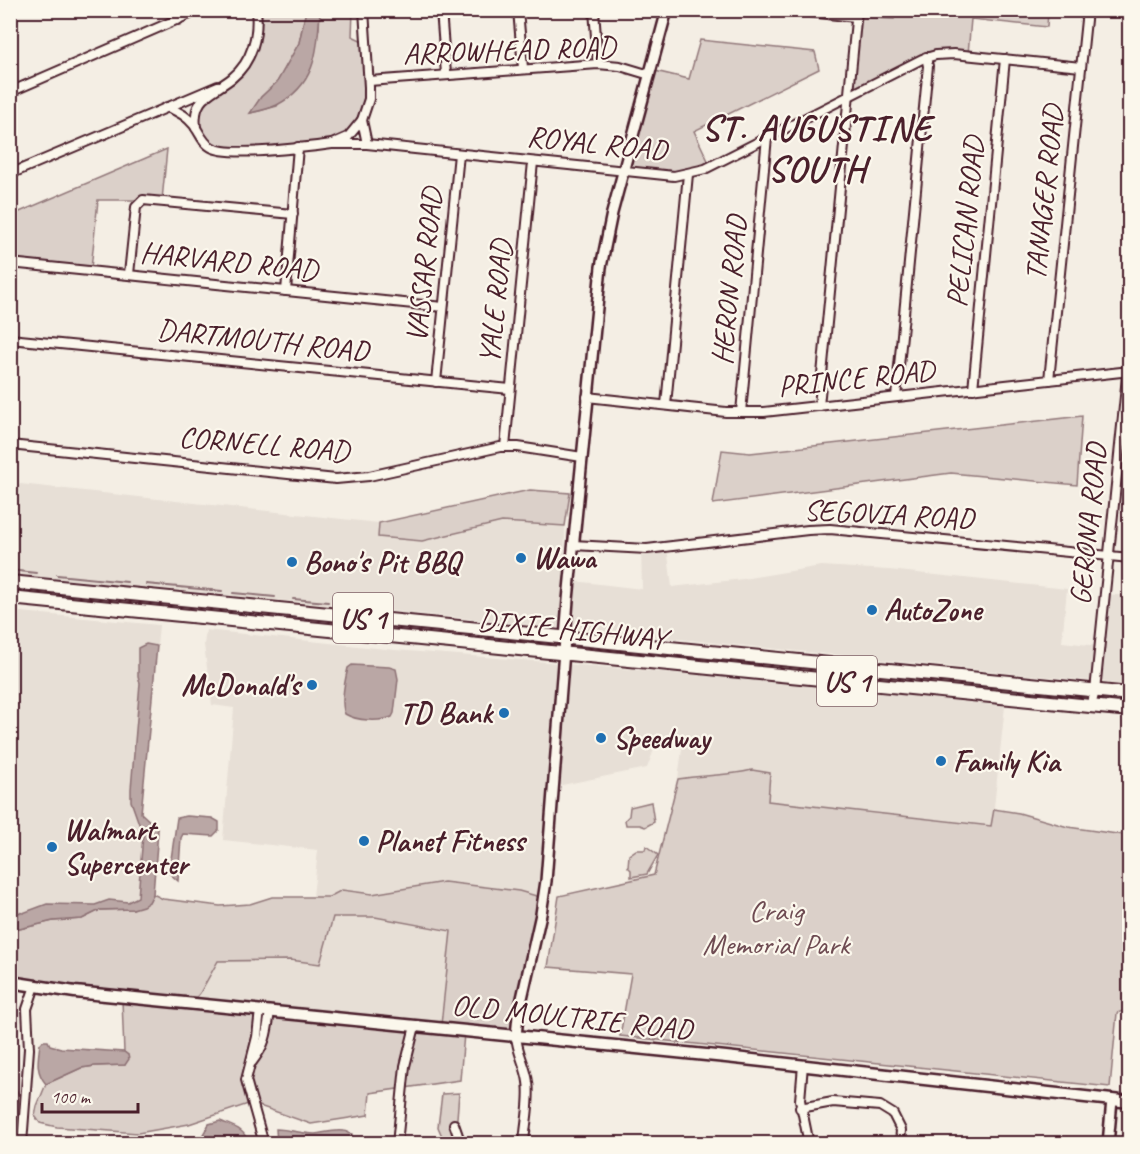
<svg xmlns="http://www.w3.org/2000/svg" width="1140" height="1154" font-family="Caveat,sans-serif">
  <rect width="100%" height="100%" fill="#f4eee4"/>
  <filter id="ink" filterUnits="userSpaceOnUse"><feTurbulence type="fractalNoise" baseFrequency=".0167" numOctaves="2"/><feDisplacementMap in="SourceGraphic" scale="12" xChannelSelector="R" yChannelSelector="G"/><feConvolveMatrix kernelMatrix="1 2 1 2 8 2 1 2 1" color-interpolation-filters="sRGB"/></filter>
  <g filter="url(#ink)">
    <g fill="#e7dfd6">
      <polygon points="11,483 379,523 379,537 422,541 502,522 565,526 563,628 11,574"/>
      <polygon points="667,547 672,587 743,579 821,566 889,570 1067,589 1062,642 1099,646 1106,594 1129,596 1129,685 570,628 574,581 642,589 641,548"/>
      <polygon points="11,611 159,625 157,646 146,644 138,676 140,683 131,801 143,835 138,897 134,900 128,902 109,900 95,905 47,904 23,913 11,911"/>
      <polygon points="206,630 395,650 560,663 540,897 519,891 444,882 371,894 342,890 329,897 313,897 318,850 223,840 234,708 212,705 204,645"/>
      <polygon points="567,664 769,681 1005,706 992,826 767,801 770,773 752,770 729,776 707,775 678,779 683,742 658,739 647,768 557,786"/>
      <polygon points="333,917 375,917 451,931 441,1025 193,1001 200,993 217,961 290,960 320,964"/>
    </g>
    <g fill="#dbd0c9" stroke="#92787a" stroke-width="1.5">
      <polygon points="895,10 1048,11 1047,27 971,19 968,54 942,53 850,96 855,17 894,19"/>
      <polygon points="255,11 304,11 305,15 299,43 277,82 261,97 251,113 277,106 319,29 320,11 353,11 352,36 367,43 369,67 363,119 342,141 219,151 200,135 199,112 209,95 227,83 258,40"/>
      <polygon points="700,40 815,52 819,69 694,131 711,167 687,176 627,171 655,71 689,79"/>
      <polygon points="167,149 162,200 98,200 91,269 11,262 10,216"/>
      <polygon points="1082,416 1077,485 951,473 713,504 722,450 750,453"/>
      <polygon points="530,490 570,493 565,526 502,522 422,541 378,537 379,523"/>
      <path d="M752,770L770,773L768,801L991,826L994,809L1019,813L1068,827L1124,835L1130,840L1129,1009L1117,1013L1110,1087L620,1036L631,974L548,967L559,896L654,875L678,779C703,775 727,776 752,770Z"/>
      <polygon points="651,802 654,822 645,827 640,825 626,825 625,820 629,816 630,807"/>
      <polygon points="646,846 658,855 647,874 631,877 631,870 628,867 629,855 636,850 645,850"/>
      <polygon points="444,882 519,891 540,897 513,1032 441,1025 451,931 375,917 333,917 320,964 290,960 218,961 200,993 193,1001 76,989 11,978 11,931 53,921 82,919 100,910 133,909 149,902 153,894 163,899 220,906 250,904 272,897 329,897 342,890 372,894"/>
      <polygon points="122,1000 464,1034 460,1080 370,1093 368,1115 311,1124 251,1103 189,1124 138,1133 57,1127 40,1123 35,1116 37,1106 46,1084 81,1068 95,1066 125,1065 128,1055 124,1052"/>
      <polygon points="11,1089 16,1089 19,1095 11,1133"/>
      <polygon points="459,1093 455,1143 445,1143 438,1127 442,1094"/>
    </g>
    <g fill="#baa7a5" stroke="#8d7174" stroke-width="1.5">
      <path d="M304,11H320C317,50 317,84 277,105C269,109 259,111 250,113L261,97L277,82L299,43L305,15Z"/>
      <polygon points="146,644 157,646 141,813 155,826 158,831 153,894 149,902 143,906 133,909 100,910 82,919 53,921 11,931 11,911 23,913 47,904 95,905 109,900 128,902 138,897 143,835 131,801 131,789 140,683 138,676 138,648"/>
      <path d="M352,665L389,667L396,669L398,679L394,713L392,717C379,722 357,721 345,714C340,702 345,680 348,668Z"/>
      <polygon points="187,816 212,818 219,822 219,830 213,836 183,834 181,838 178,881 169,873 177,818"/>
      <path d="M43,1041H48L50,1045L61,1048L124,1052L128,1055L129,1059L125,1065L95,1066L81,1068L46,1084C35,1071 38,1060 40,1044Z"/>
      <path d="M220,1121C231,1126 247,1129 247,1143H198L209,1124Z"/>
      <path d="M276,1129C289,1129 302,1134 315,1134C326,1133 342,1127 352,1134L353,1143H277Z"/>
    </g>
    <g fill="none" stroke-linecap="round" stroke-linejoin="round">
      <g stroke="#8d7174" stroke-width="2">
        <polyline points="10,570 36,573"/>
        <polyline points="57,575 127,582"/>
        <polyline points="146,584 222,591"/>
        <polyline points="233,593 275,597"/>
        <polyline points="293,599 328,602"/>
      </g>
      <defs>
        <g id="minor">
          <polyline points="173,10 178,20"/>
          <polyline points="364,10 369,87 369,99 362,120 367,144"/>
          <polyline points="441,10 446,74"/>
          <polyline points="518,10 523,68"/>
          <polyline points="594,10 598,64"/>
          <polyline points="790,10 856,17"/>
          <polyline points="369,81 598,64 620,66 650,75"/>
          <polyline points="10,92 199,10"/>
          <path d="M167,107C178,111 187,116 194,125C200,133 202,142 211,147C228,158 309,147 332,144L348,137L362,120"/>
          <path d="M196,128C192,96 212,94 232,78C252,62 259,35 256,10"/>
          <polyline points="332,144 367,144 674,176 705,169 922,59 936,55 954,54 1081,67"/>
          <polyline points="10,174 218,86"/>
          <polyline points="10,263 443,307"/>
          <polyline points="129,274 136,207 143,200 293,214"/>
          <polyline points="286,291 298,147"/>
          <polyline points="10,339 510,389"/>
          <polyline points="1049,380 1087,10"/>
          <polyline points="436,382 459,154"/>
          <polyline points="973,389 1005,59"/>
          <polyline points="587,397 726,412 764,412 1130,371"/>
          <polyline points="896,397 928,66 926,57"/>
          <polyline points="666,405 688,174"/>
          <polyline points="819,406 857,10"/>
          <polyline points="741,412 767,137"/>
          <polyline points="10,445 336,479 369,476 500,447 518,447 582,457"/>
          <polyline points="505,447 533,162"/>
          <polyline points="573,545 647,549 808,530 830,529 1130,558"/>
          <polyline points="1091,706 1095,691 1130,347"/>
          <polyline points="260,1010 257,1037 246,1080 264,1144"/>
          <path d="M516,1036C517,1052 526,1066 528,1082C531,1101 525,1124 524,1144"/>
          <path d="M252,1062C266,1044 267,1033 270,1011"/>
          <polyline points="803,1065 800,1100 809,1144"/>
          <polyline points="800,1108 833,1102 880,1106 893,1114 901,1130 900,1144"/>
          <polyline points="454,1124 461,1144"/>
          <polyline points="22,1144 29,1049 27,1009 35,986"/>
          <polyline points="397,1144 405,1066 415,1026"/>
        </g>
        <g id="tertiary">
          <polyline points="516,1036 518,1016 541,914 546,881 568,600 601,267 612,213 667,10"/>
          <polyline points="1108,1144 1112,1100"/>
        </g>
        <polyline id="secondary" points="10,982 75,992 726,1057 1130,1102"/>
        <g id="primary">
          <polyline points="10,582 1130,694"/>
          <polyline points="10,598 1130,710"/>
        </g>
      </defs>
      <use href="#minor" stroke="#4a1f2b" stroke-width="12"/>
      <use href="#tertiary" stroke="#4a1f2b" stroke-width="14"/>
      <use href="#secondary" stroke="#4a1f2b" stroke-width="15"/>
      <use href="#primary" stroke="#4a1f2b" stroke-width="16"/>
      <use href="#minor" stroke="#fbf7ec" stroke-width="8"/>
      <use href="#tertiary" stroke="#fbf7ec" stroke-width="9"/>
      <use href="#secondary" stroke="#fbf7ec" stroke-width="10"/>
      <use href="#primary" stroke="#fbf7ec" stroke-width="12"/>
    </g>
  </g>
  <g fill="#1f6fb2" stroke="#fbf7ec" stroke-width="2">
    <circle cx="521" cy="558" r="6"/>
    <circle cx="292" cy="562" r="6"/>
    <circle cx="872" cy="610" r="6"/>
    <circle cx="312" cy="685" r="6"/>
    <circle cx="504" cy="713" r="6"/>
    <circle cx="601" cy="738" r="6"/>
    <circle cx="941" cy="761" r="6"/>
    <circle cx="364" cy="841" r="6"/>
    <circle cx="52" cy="847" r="6"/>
  </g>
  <g text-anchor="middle" stroke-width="4.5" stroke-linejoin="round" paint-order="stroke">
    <g fill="#fbf7ec" stroke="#7f6065" stroke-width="1.5">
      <rect x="333" y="593" width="60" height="50" rx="4.5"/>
      <rect x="817" y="656" width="60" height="50" rx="4.5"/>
    </g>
    <g font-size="28" font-weight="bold" fill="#4a1f2b">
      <text x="363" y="628">US 1</text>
      <text x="847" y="691">US 1</text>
    </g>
    <g font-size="30" fill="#4a1f2b" stroke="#fbf7ec">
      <text transform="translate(509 50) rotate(-2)" y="10">ARROWHEAD ROAD</text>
      <text transform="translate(597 143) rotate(6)" y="10">ROYAL ROAD</text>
      <text transform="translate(1044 193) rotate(-84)" y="10">TANAGER ROAD</text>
      <text transform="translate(965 222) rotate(-84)" y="10">PELICAN ROAD</text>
      <text transform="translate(229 261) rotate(6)" y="10">HARVARD ROAD</text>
      <text transform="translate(424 265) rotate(-84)" y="10">VASSAR ROAD</text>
      <text transform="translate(729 290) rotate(-84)" y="10">HERON ROAD</text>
      <text transform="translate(495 302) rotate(-84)" y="10">YALE ROAD</text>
      <text transform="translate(263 340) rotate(6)" y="10">DARTMOUTH ROAD</text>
      <text transform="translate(856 378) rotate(-6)" y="10">PRINCE ROAD</text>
      <text transform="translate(264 444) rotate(5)" y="10">CORNELL ROAD</text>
      <text transform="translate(889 514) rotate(3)" y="10">SEGOVIA ROAD</text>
      <text transform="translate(1088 524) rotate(-84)" y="10">GERONA ROAD</text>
      <text transform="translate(572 629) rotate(6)" y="10">DIXIE HIGHWAY</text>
      <text transform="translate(572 1017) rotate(6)" y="10">OLD MOULTRIE ROAD</text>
    </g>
    <g font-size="30" font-weight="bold" fill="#4a1f2b" stroke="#fbf7ec" text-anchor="start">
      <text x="533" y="568">Wawa</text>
      <text x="304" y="572">Bono's Pit BBQ</text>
      <text x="884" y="620">AutoZone</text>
      <text x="300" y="695" text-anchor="end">McDonald's</text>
      <text x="492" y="723" text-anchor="end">TD Bank</text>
      <text x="613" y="748">Speedway</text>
      <text x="953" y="771">Family Kia</text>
      <text x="64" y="840">Walmart<tspan x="64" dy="34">Supercenter</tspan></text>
      <text x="376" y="851">Planet Fitness</text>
    </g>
    <g font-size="30" fill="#6e4b52" stroke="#fbf7ec">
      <text x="776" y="920">Craig<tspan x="776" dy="34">Memorial Park</tspan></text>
    </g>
    <g font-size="36" font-weight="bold" letter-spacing="1.5" fill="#4a1f2b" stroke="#fbf7ec">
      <text x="817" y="140">ST. AUGUSTINE<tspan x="817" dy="41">SOUTH</tspan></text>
    </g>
  </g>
  <rect width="1140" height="1154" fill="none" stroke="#fbf7ec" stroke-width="36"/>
  <rect x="18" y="18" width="1104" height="1118" fill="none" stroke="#4a1f2b" stroke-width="2" filter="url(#ink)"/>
  <path d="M42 1103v9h96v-9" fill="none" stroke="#4a1f2b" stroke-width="3"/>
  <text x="51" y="1103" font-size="18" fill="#4a1f2b" stroke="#fbf7ec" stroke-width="4.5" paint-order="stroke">100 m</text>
</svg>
